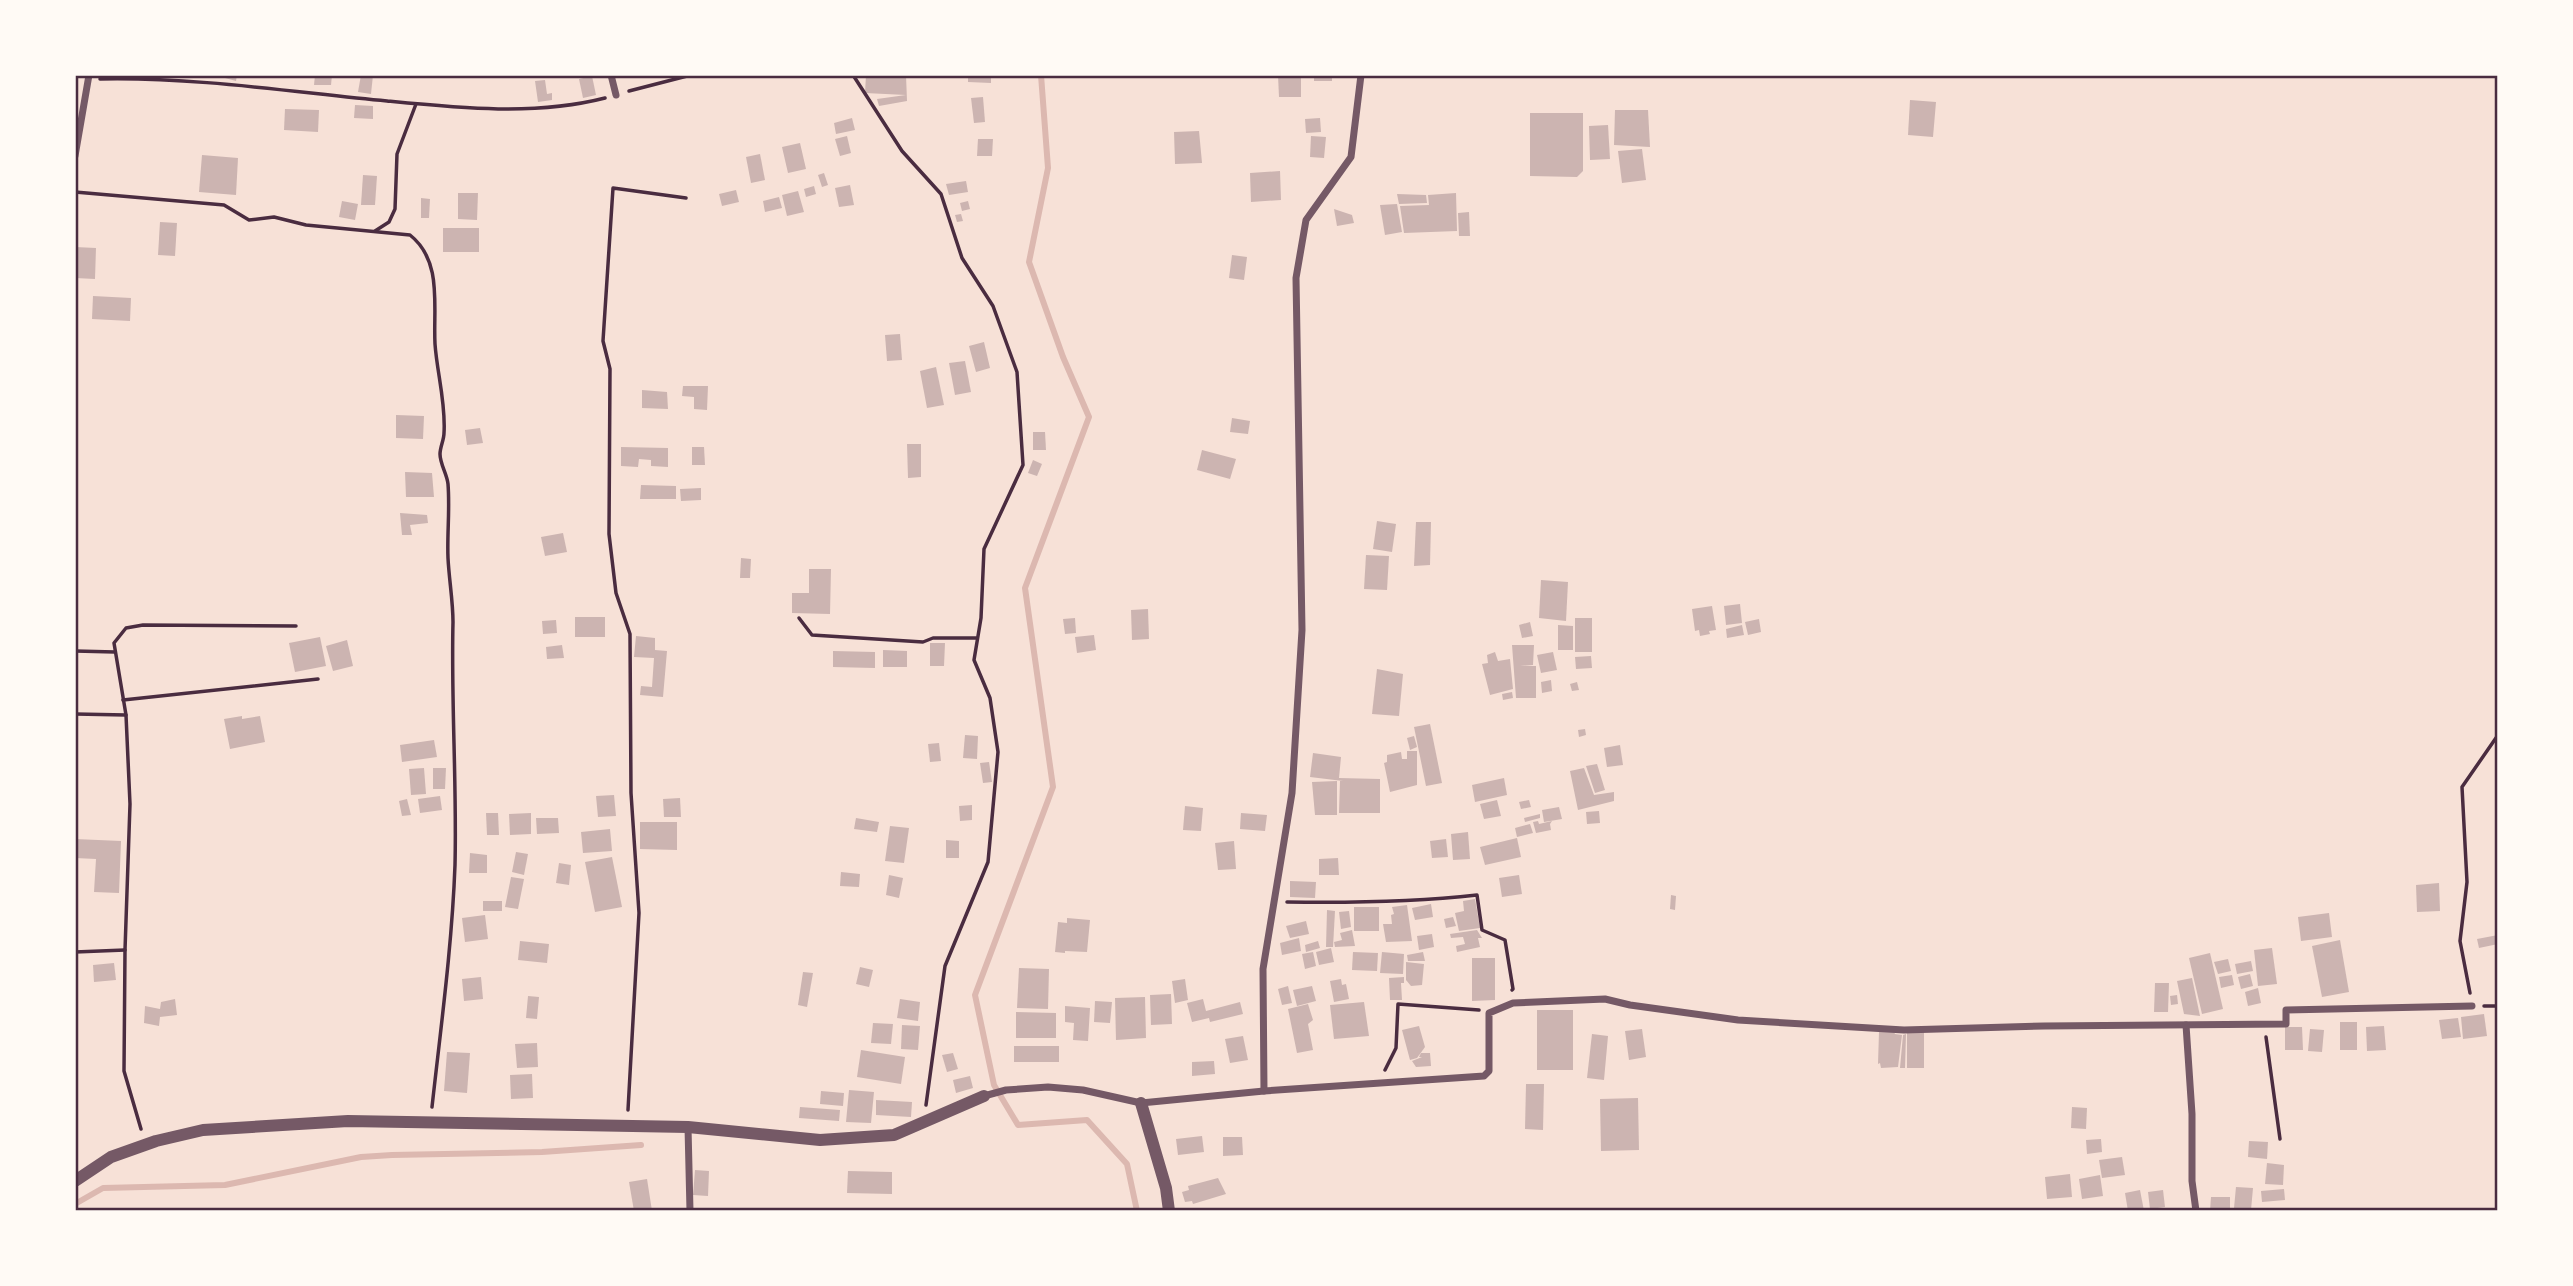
<svg xmlns="http://www.w3.org/2000/svg" width="2573" height="1286" font-family="'Playfair Display',serif">
  <rect width="100%" height="100%" fill="#f7e1d7"/>
  <g fill="none" stroke-linecap="round" stroke-linejoin="round">
    <g stroke="#dcb8b0" stroke-width="6">
      <polyline points="1041,75 1048,168 1029,262 1063,357 1089,417 1025,588 1053,787 975,995 994,1085 1018,1125 1087,1120 1127,1164 1137,1211"/>
      <polyline points="75,1204 103,1188 225,1185 361,1157 392,1155 542,1152 641,1145"/>
    </g>
  </g>
  <g fill="#ccb4b1">
    <polygon points="214,75 237,75 236,81"/>
    <polygon points="315,75 332,75 331,85 314,85"/>
    <polygon points="361,75 373,75 371,94 358,92"/>
    <polygon points="866,75 906,75 907,101 879,106 877,99 906,95 865,93"/>
    <polygon points="968,75 991,75 991,83 968,82"/>
    <polygon points="1278,75 1301,75 1301,97 1279,97"/>
    <rect x="1314" y="75" width="18" height="6"/>
    <polygon points="592,76 596,95 583,98 579,79"/>
    <polygon points="545,80 547,94 552,93 552,100 538,102 535,81"/>
    <polygon points="983,97 985,122 974,123 971,98"/>
    <polygon points="1910,100 1936,102 1933,137 1908,135"/>
    <polygon points="355,105 373,106 373,119 354,118"/>
    <polygon points="285,109 319,110 318,132 284,130"/>
    <polygon points="1615,110 1648,110 1650,147 1614,145"/>
    <polygon points="1530,113 1583,113 1583,171 1577,177 1530,176"/>
    <polygon points="852,118 855,130 836,134 834,123"/>
    <polygon points="1320,118 1321,132 1306,133 1305,119"/>
    <polygon points="1608,125 1610,159 1590,160 1589,126"/>
    <polygon points="1199,131 1202,163 1175,164 1174,132"/>
    <polygon points="847,136 851,153 840,156 835,139"/>
    <polygon points="1311,136 1326,137 1324,158 1310,157"/>
    <polygon points="978,139 993,139 992,156 977,156"/>
    <polygon points="800,143 806,169 788,173 782,147"/>
    <polygon points="1642,149 1646,180 1622,183 1618,151"/>
    <polygon points="760,154 765,180 751,183 746,157"/>
    <polygon points="202,155 238,158 236,195 199,192"/>
    <polygon points="1280,171 1281,200 1251,202 1250,173"/>
    <polygon points="824,173 828,185 822,187 818,175"/>
    <polygon points="363,175 377,176 375,205 361,205"/>
    <polygon points="966,181 968,192 949,195 946,184"/>
    <polygon points="850,185 854,205 839,207 835,188"/>
    <polygon points="814,186 816,194 806,197 804,189"/>
    <polygon points="736,190 739,202 722,206 719,194"/>
    <polygon points="798,191 804,212 787,216 782,195"/>
    <polygon points="458,193 478,193 477,220 458,219"/>
    <polygon points="1456,193 1457,231 1404,233 1400,206 1429,205 1428,195"/>
    <polygon points="1397,194 1426,195 1427,203 1399,204"/>
    <polygon points="779,197 782,208 765,212 763,201"/>
    <polygon points="421,198 430,199 429,218 421,218"/>
    <polygon points="342,201 358,204 355,220 339,217"/>
    <polygon points="968,201 970,209 962,211 960,203"/>
    <polygon points="1397,204 1402,232 1385,235 1380,205"/>
    <polygon points="1334,209 1352,215 1354,223 1337,226"/>
    <polygon points="1469,212 1470,236 1459,236 1458,213"/>
    <polygon points="961,214 963,221 957,222 955,215"/>
    <polygon points="160,222 177,223 175,256 158,255"/>
    <rect x="443" y="228" width="36" height="24"/>
    <polygon points="75,247 96,248 95,279 75,278"/>
    <polygon points="1232,255 1247,257 1244,280 1229,278"/>
    <polygon points="93,296 131,298 130,321 92,319"/>
    <polygon points="900,334 902,360 887,361 885,335"/>
    <polygon points="984,342 990,368 976,372 969,346"/>
    <polygon points="965,361 971,392 955,395 949,363"/>
    <polygon points="936,367 944,405 927,408 920,371"/>
    <polygon points="683,386 708,386 707,410 694,409 694,397 682,396"/>
    <polygon points="642,390 667,392 668,409 642,408"/>
    <polygon points="396,415 424,416 423,439 396,438"/>
    <polygon points="1232,418 1250,421 1248,434 1230,432"/>
    <polygon points="480,428 483,443 467,445 465,430"/>
    <polygon points="1033,432 1045,432 1046,450 1033,450"/>
    <polygon points="907,444 921,444 921,477 908,478"/>
    <polygon points="621,447 668,448 668,467 651,466 651,460 639,459 638,467 621,466"/>
    <polygon points="692,447 704,447 705,465 692,465"/>
    <polygon points="1202,450 1236,459 1230,479 1197,470"/>
    <polygon points="1033,460 1042,464 1037,476 1028,473"/>
    <polygon points="405,472 432,473 434,497 406,497"/>
    <polygon points="641,485 676,486 676,499 640,499"/>
    <polygon points="701,488 701,500 681,501 680,489"/>
    <polygon points="400,513 427,515 428,523 410,525 412,535 402,535"/>
    <polygon points="1377,521 1396,524 1392,552 1373,549"/>
    <polygon points="1416,522 1431,522 1430,565 1414,566"/>
    <polygon points="563,533 567,552 545,556 541,537"/>
    <polygon points="1366,555 1389,556 1387,590 1364,589"/>
    <polygon points="741,558 751,559 750,578 740,578"/>
    <polygon points="809,569 831,569 830,614 792,613 792,593 809,593"/>
    <polygon points="1541,580 1568,582 1566,621 1539,618"/>
    <polygon points="1740,604 1742,623 1726,625 1724,606"/>
    <polygon points="1712,606 1716,630 1709,631 1710,634 1700,636 1699,630 1695,631 1692,609"/>
    <polygon points="1148,609 1149,639 1132,640 1131,610"/>
    <rect x="575" y="617" width="30" height="20"/>
    <polygon points="1075,618 1076,633 1065,634 1063,619"/>
    <rect x="1575" y="618" width="17" height="34"/>
    <polygon points="1759,619 1761,632 1748,635 1745,622"/>
    <polygon points="556,620 557,633 543,634 542,621"/>
    <polygon points="1530,622 1533,636 1522,638 1519,625"/>
    <polygon points="1558,625 1573,626 1573,650 1558,650"/>
    <polygon points="1742,625 1744,635 1727,638 1726,629"/>
    <polygon points="1094,635 1096,650 1077,653 1075,637"/>
    <polygon points="636,636 655,638 655,650 667,651 663,697 640,695 641,686 652,687 654,658 634,657"/>
    <polygon points="320,637 326,666 295,672 289,643"/>
    <polygon points="347,640 353,666 333,671 326,646"/>
    <polygon points="930,643 945,643 944,666 930,666"/>
    <polygon points="562,645 564,658 547,659 546,647"/>
    <polygon points="1512,645 1534,645 1533,665 1520,666 1536,666 1536,698 1516,698"/>
    <polygon points="883,650 907,651 907,667 883,667"/>
    <polygon points="833,651 875,652 875,668 833,667"/>
    <polygon points="1495,652 1498,661 1510,659 1513,689 1490,695 1482,664 1488,663 1487,655"/>
    <polygon points="1553,652 1557,670 1541,673 1537,655"/>
    <polygon points="1591,656 1592,668 1576,669 1575,657"/>
    <polygon points="1377,669 1403,674 1399,716 1372,714"/>
    <polygon points="1551,680 1552,691 1542,693 1541,682"/>
    <polygon points="1577,682 1579,690 1572,691 1570,684"/>
    <polygon points="1512,692 1513,698 1503,700 1502,694"/>
    <polygon points="242,716 242,719 260,716 265,742 230,749 224,719"/>
    <polygon points="1430,724 1442,783 1426,786 1414,727"/>
    <polygon points="1585,729 1586,735 1579,737 1578,730"/>
    <polygon points="965,735 978,736 977,759 963,758"/>
    <polygon points="1414,736 1417,747 1410,750 1407,738"/>
    <polygon points="434,740 437,757 402,762 400,745"/>
    <polygon points="939,743 941,761 930,762 928,744"/>
    <polygon points="1620,745 1623,765 1607,767 1604,748"/>
    <polygon points="1407,751 1417,751 1417,785 1390,792 1384,763 1387,762 1387,755 1401,752 1402,759 1407,759"/>
    <polygon points="1313,753 1341,757 1339,778 1380,779 1380,813 1339,813 1340,781 1343,781 1310,777"/>
    <polygon points="989,762 992,782 983,783 980,763"/>
    <polygon points="1597,764 1605,790 1595,793 1586,766"/>
    <polygon points="424,768 426,794 411,795 409,769"/>
    <polygon points="433,768 446,768 445,789 433,789"/>
    <polygon points="1584,768 1594,795 1614,792 1614,801 1578,810 1570,771"/>
    <polygon points="1504,778 1507,795 1475,802 1472,785"/>
    <polygon points="1337,781 1337,815 1315,815 1312,782"/>
    <polygon points="614,795 616,816 598,817 596,796"/>
    <polygon points="440,796 442,810 420,813 418,799"/>
    <polygon points="680,798 681,817 664,817 663,799"/>
    <polygon points="407,799 411,815 402,816 399,801"/>
    <polygon points="1497,800 1501,816 1484,819 1480,804"/>
    <polygon points="1529,800 1531,807 1521,809 1519,802"/>
    <polygon points="972,805 972,820 960,821 959,806"/>
    <polygon points="1185,806 1203,808 1201,831 1183,830"/>
    <polygon points="1559,807 1562,819 1544,822 1542,810"/>
    <polygon points="1599,811 1600,823 1587,824 1586,812"/>
    <polygon points="486,813 498,813 499,835 487,835"/>
    <polygon points="531,813 531,834 510,835 509,814"/>
    <polygon points="1241,813 1267,815 1265,831 1240,829"/>
    <polygon points="1540,814 1540,818 1525,822 1524,818"/>
    <polygon points="536,818 558,818 559,833 537,834"/>
    <polygon points="856,818 879,822 877,832 854,829"/>
    <polygon points="1538,821 1539,824 1552,821 1550,824 1551,830 1536,833 1533,822"/>
    <polygon points="640,822 677,822 677,850 640,849"/>
    <polygon points="1530,824 1533,833 1517,837 1515,828"/>
    <polygon points="890,826 909,828 904,863 885,861"/>
    <polygon points="610,829 612,851 583,853 581,832"/>
    <polygon points="1468,832 1470,859 1453,860 1451,834"/>
    <polygon points="1517,838 1521,857 1485,865 1480,847"/>
    <polygon points="75,839 121,841 119,893 94,892 96,859 75,858"/>
    <polygon points="1446,839 1448,857 1432,858 1430,841"/>
    <polygon points="946,840 959,841 959,858 946,858"/>
    <polygon points="1234,841 1236,869 1218,870 1215,843"/>
    <polygon points="516,852 528,854 524,875 512,872"/>
    <polygon points="470,853 487,855 487,873 469,873"/>
    <polygon points="612,857 622,907 595,912 585,862"/>
    <polygon points="1338,858 1339,875 1319,875 1319,859"/>
    <polygon points="559,863 571,865 569,885 556,883"/>
    <polygon points="841,872 860,874 859,887 840,886"/>
    <polygon points="889,875 903,878 899,898 886,895"/>
    <polygon points="1519,875 1522,894 1502,897 1499,878"/>
    <polygon points="511,877 524,879 518,909 505,907"/>
    <polygon points="1290,881 1316,882 1315,898 1290,897"/>
    <polygon points="2439,883 2440,911 2417,912 2416,885"/>
    <polygon points="1671,895 1676,896 1675,910 1670,909"/>
    <polygon points="1475,899 1480,928 1459,931 1455,913 1464,911 1463,901"/>
    <rect x="483" y="901" width="19" height="10"/>
    <polygon points="1431,904 1433,917 1415,920 1412,908"/>
    <polygon points="1407,905 1412,941 1386,942 1383,924 1392,924 1391,915 1394,914 1392,907"/>
    <rect x="1354" y="907" width="25" height="24"/>
    <polygon points="1327,910 1335,911 1333,947 1326,947"/>
    <polygon points="1349,911 1351,927 1341,929 1339,912"/>
    <polygon points="2329,913 2332,937 2301,941 2298,917"/>
    <polygon points="485,915 488,939 465,942 462,918"/>
    <polygon points="1453,917 1456,926 1446,928 1444,919"/>
    <polygon points="1067,918 1090,920 1087,952 1065,951 1065,953 1055,952 1058,922 1067,923"/>
    <polygon points="1306,921 1309,934 1290,938 1286,926"/>
    <polygon points="1352,930 1355,946 1335,947 1334,942 1342,940 1340,933"/>
    <polygon points="1477,930 1482,938 1478,938 1480,947 1457,952 1456,946 1465,944 1463,937 1451,938 1450,934"/>
    <polygon points="1432,934 1434,947 1419,950 1417,936"/>
    <polygon points="2498,935 2498,944 2479,948 2477,939"/>
    <polygon points="1299,938 1301,951 1282,955 1280,943"/>
    <polygon points="2340,940 2349,992 2322,997 2312,946"/>
    <polygon points="520,941 549,944 547,963 518,960"/>
    <polygon points="1318,941 1320,948 1306,952 1305,945"/>
    <polygon points="1331,948 1334,962 1319,965 1316,952"/>
    <polygon points="2272,948 2277,984 2258,986 2254,950"/>
    <polygon points="1313,952 1316,966 1305,969 1302,954"/>
    <polygon points="1353,952 1378,953 1377,971 1352,970"/>
    <polygon points="1382,952 1404,954 1403,974 1380,973"/>
    <polygon points="1423,952 1425,961 1408,961 1407,955"/>
    <polygon points="2210,953 2223,1009 2202,1014 2189,958"/>
    <polygon points="1472,958 1495,958 1495,1000 1472,1001"/>
    <polygon points="2228,959 2231,971 2218,974 2214,962"/>
    <polygon points="2251,961 2253,971 2237,974 2235,964"/>
    <polygon points="1406,962 1424,964 1422,985 1411,986 1406,980"/>
    <polygon points="114,963 116,980 94,982 93,965"/>
    <polygon points="860,967 873,970 869,987 856,984"/>
    <polygon points="1019,968 1049,969 1048,1009 1017,1008"/>
    <polygon points="803,972 813,973 807,1007 798,1005"/>
    <polygon points="2250,974 2253,986 2241,989 2238,977"/>
    <polygon points="2232,975 2234,985 2221,988 2219,977"/>
    <polygon points="481,977 483,999 464,1001 462,979"/>
    <polygon points="1404,977 1404,983 1401,983 1402,1000 1390,1000 1389,978"/>
    <polygon points="2192,978 2200,1016 2184,1014 2177,981"/>
    <polygon points="1185,979 1188,1000 1175,1003 1172,981"/>
    <polygon points="1341,979 1342,985 1346,984 1349,999 1334,1002 1330,981"/>
    <polygon points="2155,983 2169,983 2168,1012 2154,1012"/>
    <polygon points="1288,986 1292,1003 1282,1005 1278,989"/>
    <polygon points="1312,986 1316,1001 1297,1006 1293,990"/>
    <polygon points="2258,988 2261,1003 2248,1006 2245,992"/>
    <polygon points="1171,994 1172,1024 1151,1025 1150,995"/>
    <polygon points="2177,995 2178,1004 2171,1005 2170,996"/>
    <polygon points="528,996 539,997 537,1019 526,1018"/>
    <polygon points="1145,997 1146,1038 1116,1040 1115,998"/>
    <polygon points="175,999 177,1015 160,1017 159,1026 144,1023 145,1006 160,1009 161,1002"/>
    <polygon points="900,999 920,1002 918,1021 897,1018"/>
    <polygon points="1203,999 1206,1011 1240,1002 1243,1014 1210,1022 1209,1018 1192,1022 1187,1003"/>
    <polygon points="1095,1001 1112,1002 1110,1023 1094,1022"/>
    <polygon points="1364,1002 1369,1036 1334,1039 1330,1005"/>
    <polygon points="1308,1004 1313,1020 1308,1024 1313,1050 1297,1053 1288,1009"/>
    <polygon points="1065,1006 1090,1008 1088,1041 1073,1040 1074,1023 1065,1022"/>
    <rect x="1537" y="1010" width="36" height="60"/>
    <polygon points="1016,1012 1056,1013 1056,1038 1016,1038"/>
    <polygon points="2484,1014 2487,1036 2463,1039 2461,1017"/>
    <polygon points="2458,1018 2461,1037 2442,1039 2439,1020"/>
    <rect x="2340" y="1022" width="17" height="28"/>
    <polygon points="873,1023 893,1024 891,1044 871,1043"/>
    <polygon points="902,1025 920,1026 918,1050 901,1049"/>
    <polygon points="1419,1026 1425,1047 1417,1058 1410,1060 1402,1030"/>
    <polygon points="2384,1026 2386,1050 2367,1051 2366,1027"/>
    <polygon points="2285,1027 2302,1027 2303,1050 2285,1050"/>
    <polygon points="1642,1029 1646,1057 1629,1060 1625,1031"/>
    <polygon points="2310,1029 2324,1030 2322,1052 2308,1051"/>
    <polygon points="1907,1031 1924,1032 1924,1068 1907,1068"/>
    <polygon points="1879,1032 1894,1032 1895,1034 1902,1035 1898,1067 1881,1068 1880,1063 1878,1064"/>
    <polygon points="1592,1034 1608,1036 1604,1080 1587,1078"/>
    <polygon points="1906,1034 1905,1068 1900,1068 1903,1035"/>
    <polygon points="1243,1036 1248,1060 1230,1063 1225,1039"/>
    <polygon points="537,1043 538,1067 517,1068 515,1044"/>
    <rect x="1014" y="1046" width="45" height="16"/>
    <polygon points="861,1050 905,1057 901,1084 857,1077"/>
    <polygon points="447,1052 470,1053 467,1093 444,1091"/>
    <polygon points="953,1053 958,1069 947,1072 942,1055"/>
    <polygon points="1421,1053 1430,1053 1431,1066 1416,1067 1412,1061 1422,1057 1419,1057"/>
    <polygon points="1214,1061 1215,1074 1192,1076 1192,1062"/>
    <polygon points="532,1074 533,1098 511,1099 510,1075"/>
    <polygon points="970,1076 973,1088 956,1093 953,1080"/>
    <polygon points="1526,1084 1544,1084 1543,1130 1525,1129"/>
    <polygon points="849,1090 874,1092 871,1123 846,1122"/>
    <polygon points="821,1091 844,1093 843,1106 820,1104"/>
    <polygon points="1638,1098 1639,1150 1601,1151 1600,1099"/>
    <polygon points="876,1100 912,1102 911,1117 876,1115"/>
    <polygon points="800,1107 840,1110 839,1121 799,1118"/>
    <polygon points="2072,1107 2087,1108 2086,1129 2071,1128"/>
    <polygon points="1202,1136 1204,1152 1178,1155 1176,1139"/>
    <polygon points="1223,1137 1242,1137 1243,1155 1223,1156"/>
    <polygon points="2101,1139 2102,1152 2087,1154 2086,1140"/>
    <polygon points="2249,1141 2268,1142 2267,1159 2248,1157"/>
    <polygon points="2122,1157 2125,1175 2102,1178 2099,1160"/>
    <polygon points="2267,1163 2284,1165 2283,1185 2265,1184"/>
    <polygon points="695,1170 709,1171 708,1196 693,1195"/>
    <polygon points="848,1171 892,1172 892,1194 847,1193"/>
    <polygon points="2070,1174 2072,1197 2047,1199 2045,1177"/>
    <polygon points="2100,1175 2103,1196 2082,1199 2079,1179"/>
    <polygon points="1218,1178 1226,1194 1193,1204 1192,1201 1185,1202 1182,1192 1189,1190 1188,1186"/>
    <polygon points="647,1179 652,1211 634,1211 629,1182"/>
    <polygon points="2236,1187 2253,1188 2251,1210 2234,1208"/>
    <polygon points="2284,1189 2285,1200 2262,1202 2261,1191"/>
    <polygon points="2140,1190 2144,1211 2128,1211 2125,1193"/>
    <polygon points="2163,1190 2165,1207 2150,1209 2148,1192"/>
    <polygon points="2211,1197 2230,1197 2230,1211 2210,1211"/>
  </g>
  <g fill="none" stroke-linecap="round" stroke-linejoin="round">
    <g stroke="#4a2c40" stroke-width="3.5">
      <polyline points="853,75 902,151 941,194 962,258 993,306 1017,372 1023,465 984,549 981,618 974,660 990,698 998,752 988,862 945,966 926,1105"/>
      <path d="M100,79C196,77 292,92 387,101C458,108 535,116 605,98"/>
      <polyline points="629,91 691,75"/>
      <path d="M75,192L224,205L249,220L274,217L306,225L410,235C443,261 433,307 435,344C437,373 446,403 444,433C444,440 440,447 440,454C440,464 447,474 448,484C450,509 447,534 448,558C449,579 453,601 453,622C451,703 457,784 455,865C452,946 441,1026 432,1107"/>
      <polyline points="375,231 389,222 395,209 397,154 416,104"/>
      <polyline points="799,618 812,635 923,642 933,638 976,638"/>
      <polyline points="75,651 115,652"/>
      <polyline points="123,700 318,679"/>
      <polyline points="75,714 126,715"/>
      <path d="M1287,902C1351,903 1414,902 1477,895L1482,930L1505,940L1513,989L1512,990"/>
      <polyline points="75,952 125,950"/>
      <polyline points="2470,993 2460,941 2467,882 2462,787 2498,735"/>
      <polyline points="2484,1006 2498,1006"/>
      <polyline points="2266,1037 2280,1139"/>
      <polyline points="1385,1070 1396,1048 1398,1004 1479,1010"/>
      <polyline points="628,1110 639,913 631,793 630,634 616,593 609,534 610,369 603,341 613,188 686,198"/>
      <polyline points="141,1129 124,1071 125,950 130,804 126,715 114,643 126,628 143,625 296,626"/>
    </g>
    <g stroke="#755966" stroke-width="7">
      <polyline points="611,75 616,95"/>
      <polyline points="75,156 89,75"/>
      <polyline points="2186,1025 2192,1114 2192,1181 2196,1211"/>
      <polyline points="1264,1091 1263,969 1292,793 1302,630 1296,278 1306,220 1351,157 1361,75"/>
      <polyline points="984,1096 1006,1090 1048,1087 1083,1090 1141,1103 1264,1091 1484,1076 1489,1071 1489,1013 1513,1003 1605,999 1630,1005 1738,1020 1904,1030 2044,1026 2286,1024 2286,1010 2472,1006"/>
      <polyline points="688,1127 690,1211"/>
    </g>
    <g stroke="#755966" stroke-width="12">
      <polyline points="1141,1103 1166,1188 1169,1211"/>
      <polyline points="75,1181 111,1157 156,1141 203,1130 348,1121 688,1127 820,1140 894,1135 984,1096"/>
    </g>
  </g>
  <rect width="2573" height="1286" fill="none" stroke="#fffaf5" stroke-width="154"/>
  <rect x="77" y="77" width="2419" height="1132" fill="none" stroke="#4a2c40" stroke-width="2.5"/>
</svg>
